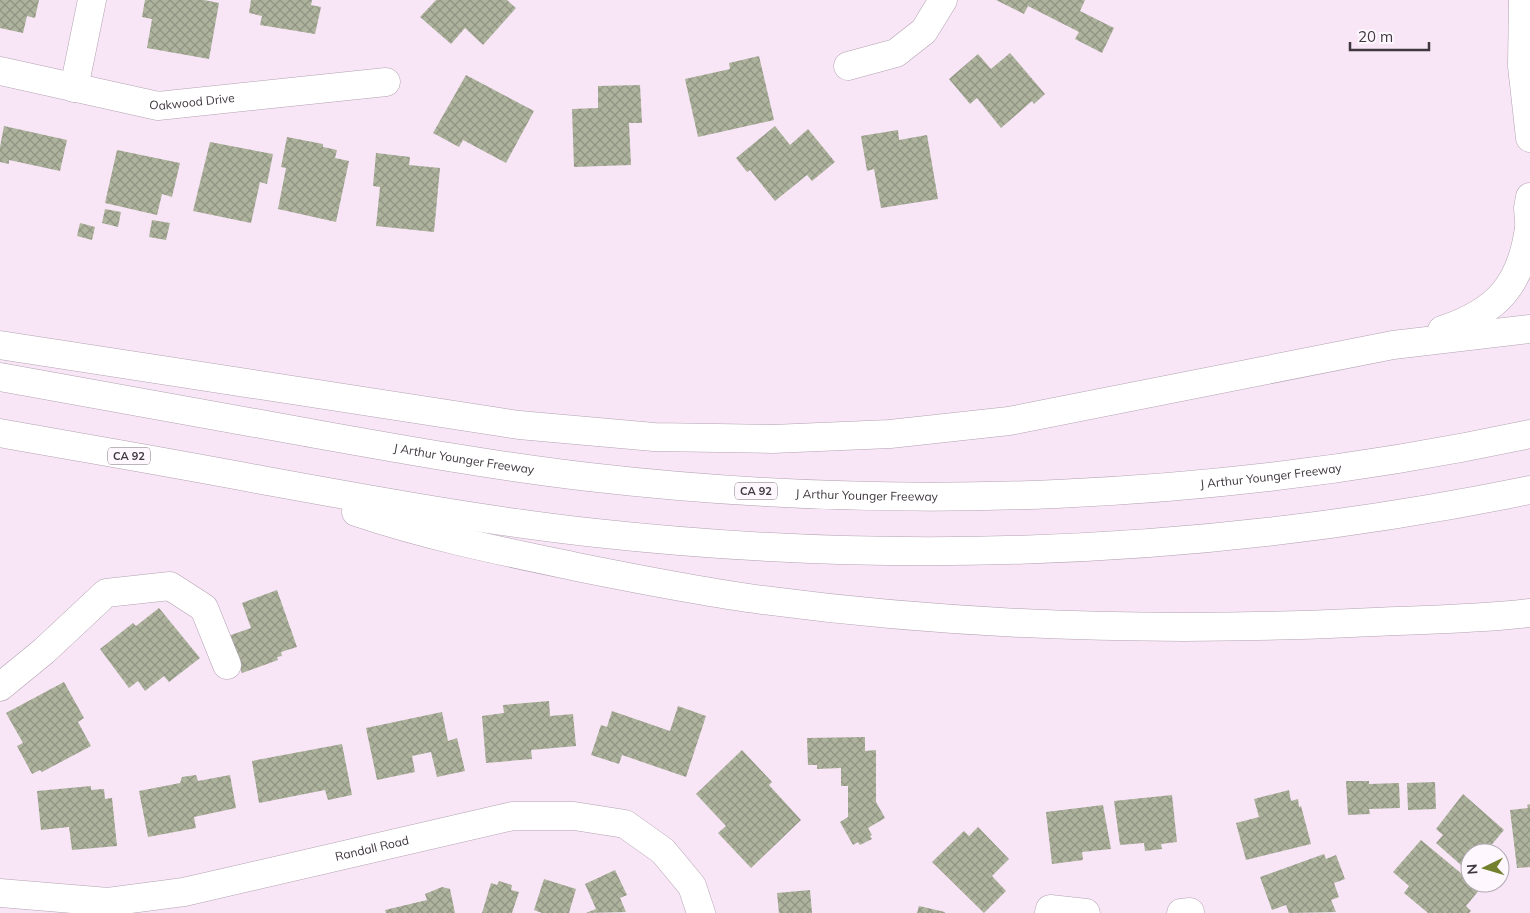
<svg xmlns="http://www.w3.org/2000/svg" width="1530" height="913" font-family="Mulish,sans-serif">
  <defs>
    <pattern id="building-cross-hatch" width="8" height="8" patternUnits="userSpaceOnUse" patternTransform="scale(1.25)"><rect width="8" height="8" fill="#aeb39e"/><path d="M0 0l8 8M0 8l8-8" fill="none" stroke="#8f9382"/></pattern>
  </defs>
  <rect width="100%" height="100%" fill="#f8e6f6"/>
  <g fill="url(#building-cross-hatch)">
    <polygon points="0,0 39,0 35,18 27,16 23,33 0,28"/>
    <polygon points="145,0 204,0 219,3 209,59 147,48 152,19 142,17"/>
    <polygon points="251,0 312,0 311,5 321,7 315,34 260,25 262,16 249,13"/>
    <polygon points="436,0 507,0 516,8 483,45 465,28 451,44 420,17"/>
    <polygon points="996,0 1085,0 1080,11 1114,28 1102,53 1075,39 1079,32 1028,6 1024,14"/>
    <polygon points="1010,53 1045,94 1034,104 1032,101 1001,128 977,98 970,104 949,79 978,54 991,69"/>
    <polygon points="759,56 774,120 698,137 685,79 730,69 729,63"/>
    <polygon points="466,75 534,111 506,163 463,140 459,147 433,133"/>
    <polygon points="640,85 642,123 629,123 631,165 574,167 572,109 598,108 598,86"/>
    <polygon points="4,126 67,140 60,171 9,160 9,164 0,162 0,147"/>
    <polygon points="775,126 790,145 808,129 835,162 812,181 807,175 775,201 750,170 747,172 736,158"/>
    <polygon points="898,130 899,140 927,135 938,199 881,208 874,169 867,171 861,136"/>
    <polygon points="287,137 323,144 323,147 337,150 335,158 349,161 336,222 278,209 286,168 281,167"/>
    <polygon points="210,142 273,154 267,184 260,182 251,223 193,211"/>
    <polygon points="117,150 180,163 172,197 162,194 157,215 105,203"/>
    <polygon points="376,153 410,157 409,165 440,168 434,232 376,226 380,187 373,186"/>
    <polygon points="105,209 121,212 118,227 102,223"/>
    <polygon points="152,220 170,223 166,240 149,237"/>
    <polygon points="80,223 95,227 92,240 77,236"/>
    <polygon points="277,590 297,647 281,652 282,656 277,657 278,660 242,673 228,636 251,628 242,603"/>
    <polygon points="159,608 200,658 169,682 164,676 145,691 138,681 129,688 100,649 133,623 136,626"/>
    <polygon points="64,682 84,718 78,722 91,746 42,772 40,770 32,774 17,746 23,743 6,713"/>
    <polygon points="549,701 550,716 573,714 576,746 531,750 532,759 486,763 482,716 504,713 503,705"/>
    <polygon points="678,706 706,716 686,777 622,755 619,764 591,755 601,725 607,727 612,711 670,731"/>
    <polygon points="442,712 448,741 457,738 465,771 437,777 431,752 412,756 415,772 377,780 366,728"/>
    <polygon points="865,737 865,751 876,750 876,802 885,818 868,828 872,835 870,836 872,839 860,845 858,842 853,845 840,822 848,817 848,786 841,786 841,768 817,769 817,765 808,765 807,738"/>
    <polygon points="342,744 352,795 328,800 325,790 259,803 252,761"/>
    <polygon points="742,750 772,782 769,785 801,820 751,868 718,833 726,826 696,794"/>
    <polygon points="196,775 198,781 230,775 236,808 194,817 196,828 148,837 139,791 180,783 182,777"/>
    <polygon points="1346,781 1369,781 1369,784 1399,783 1400,808 1369,809 1370,814 1348,815"/>
    <polygon points="1435,782 1436,809 1408,810 1407,783"/>
    <polygon points="91,786 91,790 104,789 105,799 112,798 117,846 72,850 69,827 41,830 37,791"/>
    <polygon points="1289,790 1291,801 1298,799 1299,807 1301,806 1311,844 1246,860 1236,823 1259,817 1254,799"/>
    <polygon points="1463,794 1504,830 1489,848 1495,853 1470,853 1470,873 1436,843 1443,835 1436,829"/>
    <polygon points="1172,795 1177,842 1161,844 1162,849 1145,851 1144,843 1120,845 1114,801"/>
    <polygon points="1530,804 1530,867 1517,868 1510,810 1528,808 1527,805"/>
    <polygon points="1103,805 1111,849 1082,852 1083,860 1052,864 1046,812"/>
    <polygon points="978,827 1009,859 992,876 1006,891 984,913 932,862 964,831 969,836"/>
    <polygon points="1421,840 1480,889 1466,906 1471,911 1469,913 1428,913 1404,893 1409,886 1393,872"/>
    <polygon points="1324,854 1326,859 1336,855 1345,879 1334,883 1339,897 1331,900 1336,912 1289,913 1286,905 1272,910 1260,877"/>
    <polygon points="615,870 627,895 620,898 626,912 586,913 596,909 585,884"/>
    <polygon points="544,879 576,889 569,913 542,913 534,910"/>
    <polygon points="499,881 512,885 511,890 519,892 512,913 482,913 491,883 497,885"/>
    <polygon points="442,887 450,889 455,913 386,913 385,910 427,900 425,894"/>
    <polygon points="810,890 812,913 779,913 777,893"/>
    <polygon points="919,906 945,912 945,913 917,913"/>
  </g>
  <g fill="none" stroke-linecap="round" stroke-linejoin="round">
    <defs>
      <g id="minor">
        <polyline points="1523,0 1522,66 1530,138"/>
        <polyline points="848,66 896,53 924,31 943,0"/>
        <path id="s1" d="M0,71L158,106L386,82"/>
        <polyline points="74,88 92,0"/>
        <polyline points="1530,197 1528,208 1530,234"/>
        <polyline points="0,687 44,651 106,593 170,586 204,608 227,665"/>
        <path id="s2" d="M0,893L108,902L184,892L513,816H574L625,824L663,851L692,886L701,913"/>
        <polyline points="1049,913 1050,909 1086,913"/>
        <polyline points="1181,913 1190,912"/>
      </g>
      <g id="highway">
        <path d="M1442,330C1497,312 1521,285 1529,228"/>
        <polyline points="0,345 519,425 654,437 772,439 890,434 1009,421 1393,345 1530,329"/>
        <path id="s3" d="M0,377C102,395 204,413 305,432C400,449 494,466 589,477C901,513 1222,500 1530,434"/>
        <path d="M0,433C89,449 178,464 267,481C377,501 486,521 596,533C908,567 1223,553 1530,490"/>
        <path d="M356,512C430,537 506,552 582,568C642,580 702,592 763,600C959,626 1155,632 1352,623C1411,620 1471,620 1530,613"/>
      </g>
    </defs>
    <use href="#minor" stroke="#b3a2b2" stroke-width="29"/>
    <use href="#highway" stroke="#b3a2b2" stroke-width="29"/>
    <use href="#minor" stroke="#fff" stroke-width="28"/>
    <use href="#highway" stroke="#fff" stroke-width="28"/>
  </g>
  <g text-anchor="middle" stroke-width="4" stroke-linejoin="round" paint-order="stroke">
    <g fill="#fff7fe" stroke="#797178" stroke-width="1">
      <rect x="108" y="447.5" width="42" height="17" rx="4"/>
      <rect x="735" y="482.5" width="42" height="17" rx="4"/>
    </g>
    <g font-size="11" font-weight="bold" fill="#3f383f">
      <text x="129" y="460">CA 92</text>
      <text x="756" y="495">CA 92</text>
    </g>
    <g font-size="12" fill="#3f383f" stroke="#fff7fe">
      <text dy="4" stroke="none"><textPath href="#s1" startOffset="196">Oakwood Drive</textPath></text>
      <text dy="4" stroke="none"><textPath href="#s3" startOffset="471">J Arthur Younger Freeway</textPath></text>
      <text dy="4" stroke="none"><textPath href="#s3" startOffset="1281">J Arthur Younger Freeway</textPath></text>
      <text dy="4" stroke="none"><textPath href="#s3" startOffset="876">J Arthur Younger Freeway</textPath></text>
      <text dy="4" stroke="none"><textPath href="#s2" startOffset="378">Randall Road</textPath></text>
    </g>
  </g>
  <g transform="translate(1485 868) rotate(265)"><circle r="24" fill="#fff7fe" stroke="#b2abb2"/>
  <path d="M0-4L9 19L0 12L-9 19Z" fill="#73802e"/>
  <text y="-8" font-size="14" font-weight="bold" text-anchor="middle" fill="#3f383f">N</text>
  </g>
  <path d="M1350 42v8h79v-8" fill="none" stroke="#3f383f" stroke-width="2.5"/>
  <text x="1358" y="42" font-size="15" fill="#3f383f" stroke="#fff7fe" stroke-width="4" paint-order="stroke">20 m</text>
</svg>
